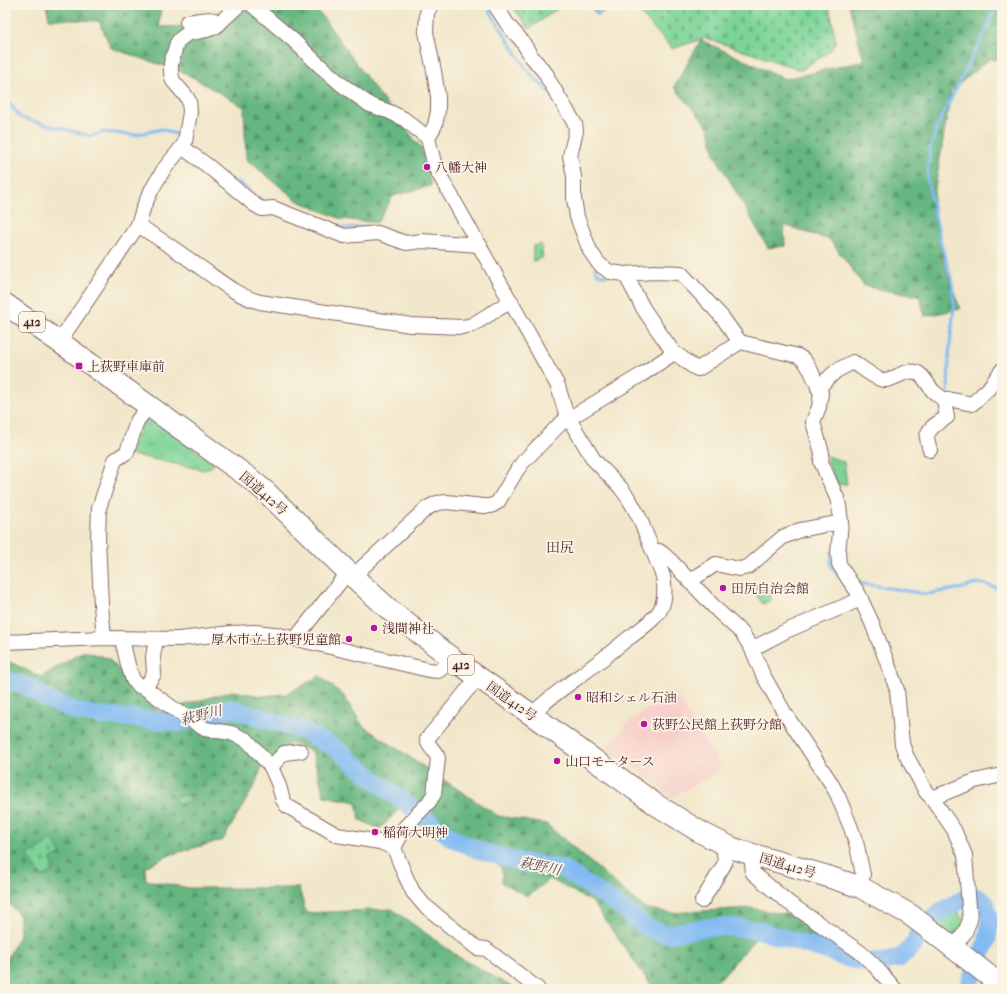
<svg xmlns="http://www.w3.org/2000/svg" width="1007" height="994" font-family="'IM FELL French Canon','Noto Serif JP',serif">
  <defs>
    <pattern id="grass-tufts" width="24" height="20" patternUnits="userSpaceOnUse"><rect width="24" height="20" fill="#7cd498"/><path d="M3 7l-1-3M5 7V3M7 7l1-3M15 17l-1-3M17 17v-4M19 17l1-3" fill="none" stroke="#6db683"/></pattern>
    <pattern id="forest-firs" width="22" height="20" patternUnits="userSpaceOnUse"><rect width="22" height="20" fill="#65b680"/><path d="M5 1l3.5 6h-7zM16 11l3.5 6h-7z" fill="#559369"/></pattern>
    <pattern id="cemetery-stones" width="16" height="16" patternUnits="userSpaceOnUse"><rect width="16" height="16" fill="#7cd498"/><path d="M2 7V4a2 2 0 0 1 4 0v3zM10 15v-3a2 2 0 0 1 4 0v3z" fill="#6db683"/></pattern>
    <pattern id="park-crowns" width="20" height="18" patternUnits="userSpaceOnUse"><rect width="20" height="18" fill="#7cd498"/><path d="M2 6a3 3 0 1 1 6 0M12 15a3 3 0 1 1 6 0" fill="none" stroke="#6db683"/></pattern>
    <pattern id="water-rules" width="6" height="5" patternUnits="userSpaceOnUse"><rect width="6" height="5" fill="#82baf2"/><path d="M0 2.5h6" fill="none" stroke="#729fd0"/></pattern>
  </defs>
  <rect width="100%" height="100%" fill="#fcf5e5"/>
  <filter id="ink" filterUnits="userSpaceOnUse"><feTurbulence type="fractalNoise" baseFrequency=".025" numOctaves="2"/><feDisplacementMap in="SourceGraphic" scale="8" xChannelSelector="R" yChannelSelector="G"/><feConvolveMatrix kernelMatrix="1 2 1 2 8 2 1 2 1" color-interpolation-filters="sRGB"/></filter>
  <filter id="wash" filterUnits="userSpaceOnUse"><feTurbulence type="fractalNoise" baseFrequency=".012" numOctaves="4" result="noise"/><feDisplacementMap in="SourceGraphic" scale="16" xChannelSelector="R" yChannelSelector="G"/><feGaussianBlur stdDeviation="0.9" result="paint"/><feColorMatrix in="noise" values="0 0 0 0 0 0 0 0 0 0 0 0 0 0 0 0 0 1.4 0 .05"/><feComposite in="paint" operator="in"/></filter>
  <g filter="url(#wash)">
    <rect width="100%" height="100%" fill="#f1e7ca"/>
    <polygon fill="#f7d0cc" points="673,690 722,769 671,798 642,773 622,759 605,749 628,723"/>
    <path fill="url(#grass-tufts)" stroke="#637a62" d="M147,415L214,464C212,467 208,469 204,470L128,454Z"/>
    <g fill="url(#forest-firs)" stroke="#586a56">
      <polygon points="46,5 161,5 159,27 213,25 232,5 314,5 377,92 422,149 431,186 393,196 377,223 341,219 298,201 246,159 244,107 185,73 111,48 99,21 49,19"/>
      <polygon points="849,5 1002,5 1002,60 989,59 951,91 933,201 943,260 960,309 925,316 920,297 864,286 830,240 784,225 785,246 768,248 715,155 709,128 674,87 701,40 785,79 864,61"/>
      <polygon points="84,651 108,658 159,712 233,691 261,696 286,694 320,676 344,696 363,726 498,816 546,824 644,908 671,913 750,908 801,917 828,939 809,939 789,933 756,938 719,980 651,985 592,902 550,879 528,896 502,883 502,869 471,838 400,808 380,829 360,820 356,802 324,796 312,751 290,743 261,769 255,785 223,840 172,854 145,867 146,880 189,888 299,888 306,913 392,909 459,957 512,987 515,989 5,989 5,963 19,936 20,916 5,898 5,660 14,664 41,677"/>
    </g>
    <g fill="url(#cemetery-stones)" stroke="#637a62">
      <polygon points="512,5 563,5 529,29"/>
      <polygon points="638,5 829,5 836,42 830,51 801,70 705,38 672,49 635,7"/>
      <polygon points="541,244 543,257 533,261 533,246"/>
      <polygon points="763,582 771,600 763,604 754,592 752,586"/>
      <polygon points="189,794 191,801 177,805 175,797"/>
      <polygon points="53,839 60,855 50,859 55,870 42,877 28,855"/>
    </g>
    <g fill="url(#park-crowns)" stroke="#637a62">
      <polygon points="828,456 844,462 847,484 837,485 827,460"/>
      <polygon points="956,908 958,908 960,916 965,920 954,938 937,924 946,915"/>
    </g>
    <polygon fill="url(#water-rules)" stroke="#666c8e" points="597,5 607,5 609,7 598,16 592,9"/>
    <g fill="none" stroke-linecap="round" stroke-linejoin="round">
      <g stroke="#82baf2" stroke-width="3">
        <polyline points="486,5 529,73 549,92"/>
        <polyline points="5,102 10,104 21,118 91,136 104,132 134,135 162,129 180,136"/>
        <polyline points="237,181 264,203"/>
        <polyline points="340,227 343,228 366,227"/>
        <polyline points="595,268 598,274 606,276"/>
        <polyline points="948,393 949,355 954,307 952,281 942,248 927,178 930,149 937,127 959,82 988,27 996,5"/>
        <polyline points="807,441 816,459"/>
        <path d="M832,552C829,564 831,571 841,578"/>
        <polyline points="858,583 926,594 963,588 979,583 1002,589"/>
        <polyline points="990,922 1002,917"/>
      </g>
      <polyline stroke="#82baf2" stroke-width="18" points="5,679 26,686 47,699 75,711 101,716 134,718 180,723 231,708 304,731 337,749 371,777 452,838 476,849 515,861 563,869 612,901 649,929 667,934 710,927 728,927 758,930 827,951 843,957 863,962 881,962 898,959 906,953 915,943 918,933 931,919 941,911 964,899 977,897 986,903 990,922 987,941 967,989"/>
    </g>
  </g>
  <g filter="url(#ink)">
    <g fill="none" stroke-linecap="round" stroke-linejoin="round">
      <defs>
        <g id="minor">
          <polyline points="252,5 293,40 318,64 341,84 370,105 390,112 404,119 428,138"/>
          <path d="M431,5L427,13L426,32L434,71L438,97V111L435,125L428,138L435,167L558,386L566,414L569,419L594,460L620,487L629,499L639,517L663,576C665,588 666,601 659,612C652,621 636,633 626,640C613,651 599,662 585,672C567,686 547,698 532,715"/>
          <polyline points="495,5 508,25 522,41 531,56 547,75 548,79 575,124 576,131 570,156 574,176 574,198 577,217 590,251 599,264 610,272 625,274 654,272 681,273 722,317 740,342 798,356 804,360 811,371 821,393 819,407 813,422 822,453 821,462 837,498 839,506 841,522 840,533 838,553 839,564 849,580 857,591 872,623 887,662 897,690 902,744 906,755 926,792 932,798 954,830 965,855 970,920 965,932 954,948"/>
          <path d="M187,22C197,21 212,16 220,23"/>
          <polyline points="182,147 208,166 255,205 262,209 273,208 344,236 378,233 406,243 422,241 480,245"/>
          <polyline points="138,225 144,206 152,189 164,169 182,147 185,142 190,112 189,101 186,96 173,81 171,73 171,63 177,43 180,39 187,34 207,30 215,27 239,5"/>
          <path d="M625,274L643,308L657,329L674,353C683,357 688,365 698,369L740,342"/>
          <path d="M59,342L138,225C160,239 182,254 204,270C221,282 239,297 260,302L411,325L462,327L472,325L511,301"/>
          <path d="M818,388L836,371L853,362C860,366 878,381 885,380C896,380 906,367 918,373C925,377 928,386 934,392C937,395 941,397 944,400"/>
          <path d="M930,450C929,446 927,441 927,437C928,427 940,422 947,417L944,400L948,399L972,404L989,388L1002,370"/>
          <polyline points="654,552 659,551 662,553 672,562 718,611 742,633 752,649 763,675 784,712 831,783 838,796 851,828 857,846 863,875 860,887"/>
          <polyline points="353,576 427,508 437,503 447,502 483,506 491,506 498,502 501,497 517,470 523,462 560,424 641,375 674,353"/>
          <polyline points="690,581 716,564 739,569 748,567 783,537 800,530 841,522"/>
          <polyline points="104,638 101,605 98,538 99,508 115,460 127,452 137,421 149,406"/>
          <polyline points="122,639 128,665 133,680 139,686 145,688 174,709 205,729 231,733 247,740 271,767 284,753 301,751"/>
          <polyline points="295,639 348,572"/>
          <polyline points="5,642 104,638 179,639 231,633 255,632 275,634 429,670 438,671 454,660"/>
          <polyline points="752,649 786,631 861,599"/>
          <polyline points="145,688 154,674 153,657 156,639"/>
          <polyline points="271,767 278,783 283,800 287,806 337,835 380,842 394,848 405,875 413,892 424,905 477,948 486,949 538,989"/>
          <polyline points="932,798 975,781 1002,775"/>
          <path d="M394,848L405,827L429,802L434,794L438,758C436,751 427,746 427,739L478,677"/>
          <polyline points="751,854 753,873 789,903 860,952 874,965 895,989"/>
          <polyline points="702,901 725,863 724,852 727,845"/>
        </g>
        <polyline id="highway" points="5,304 75,353 248,477 266,492 348,572 392,612 454,660 532,715 655,804 702,833 732,848 751,854 823,875 860,887 909,914 933,932 1002,986"/>
      </defs>
      <use href="#minor" stroke="#846563" stroke-width="16"/>
      <use href="#highway" stroke="#846563" stroke-width="23"/>
      <use href="#minor" stroke="#fff" stroke-width="14"/>
      <use href="#highway" stroke="#fff" stroke-width="21"/>
    </g>
  </g>
  <g fill="#b5179e" stroke="#fcf5e5" stroke-width="1.5">
    <circle cx="427" cy="167" r="4"/>
    <rect x="75" y="362" width="8" height="8" rx="2"/>
    <circle cx="723" cy="588" r="4"/>
    <circle cx="374" cy="628" r="4"/>
    <circle cx="349" cy="639" r="4"/>
    <circle cx="578" cy="697" r="4"/>
    <circle cx="644" cy="724" r="4"/>
    <circle cx="557" cy="761" r="4"/>
    <circle cx="375" cy="832" r="4"/>
  </g>
  <g text-anchor="middle" stroke-width="3.5" stroke-linejoin="round" paint-order="stroke">
    <g fill="#fcf5e5" stroke="#7f5f63" stroke-width="1">
      <rect x="19" y="312" width="26" height="20" rx="3"/>
      <rect x="448" y="655" width="26" height="20" rx="3"/>
    </g>
    <g font-size="12" font-weight="bold" fill="#4a1f2b">
      <text x="32" y="326">412</text>
      <text x="461" y="669">412</text>
    </g>
    <g font-size="13" fill="#4a1f2b" stroke="#fcf5e5" text-anchor="start">
      <text x="435" y="172">八幡大神</text>
      <text x="87" y="371">上荻野車庫前</text>
      <text x="731" y="593">田尻自治会館</text>
      <text x="382" y="633">浅間神社</text>
      <text x="341" y="644" text-anchor="end">厚木市立上荻野児童館</text>
      <text x="586" y="702">昭和シェル石油</text>
      <text x="652" y="729">荻野公民館上荻野分館</text>
      <text x="565" y="766">山口モータース</text>
      <text x="383" y="837">稲荷大明神</text>
    </g>
    <g font-size="13" fill="#4a1f2b" stroke="#fcf5e5">
      <text transform="translate(264 493) rotate(41)" y="5">国道412号</text>
      <text transform="translate(512 701) rotate(35)" y="5">国道412号</text>
      <text transform="translate(788 865) rotate(16)" y="5">国道412号</text>
    </g>
    <g font-size="14" fill="#4a1f2b" stroke="#fcf5e5">
      <text x="560" y="552">田尻</text>
    </g>
    <g font-size="14" font-style="italic" fill="#5b4e67" stroke="#fcf5e5">
      <text transform="translate(201 715) rotate(-14)" y="5">萩野川</text>
      <text transform="translate(540 866) rotate(12)" y="5">萩野川</text>
    </g>
  </g>
  <rect width="1007" height="994" fill="none" stroke="#fcf5e5" stroke-width="20"/>
</svg>
